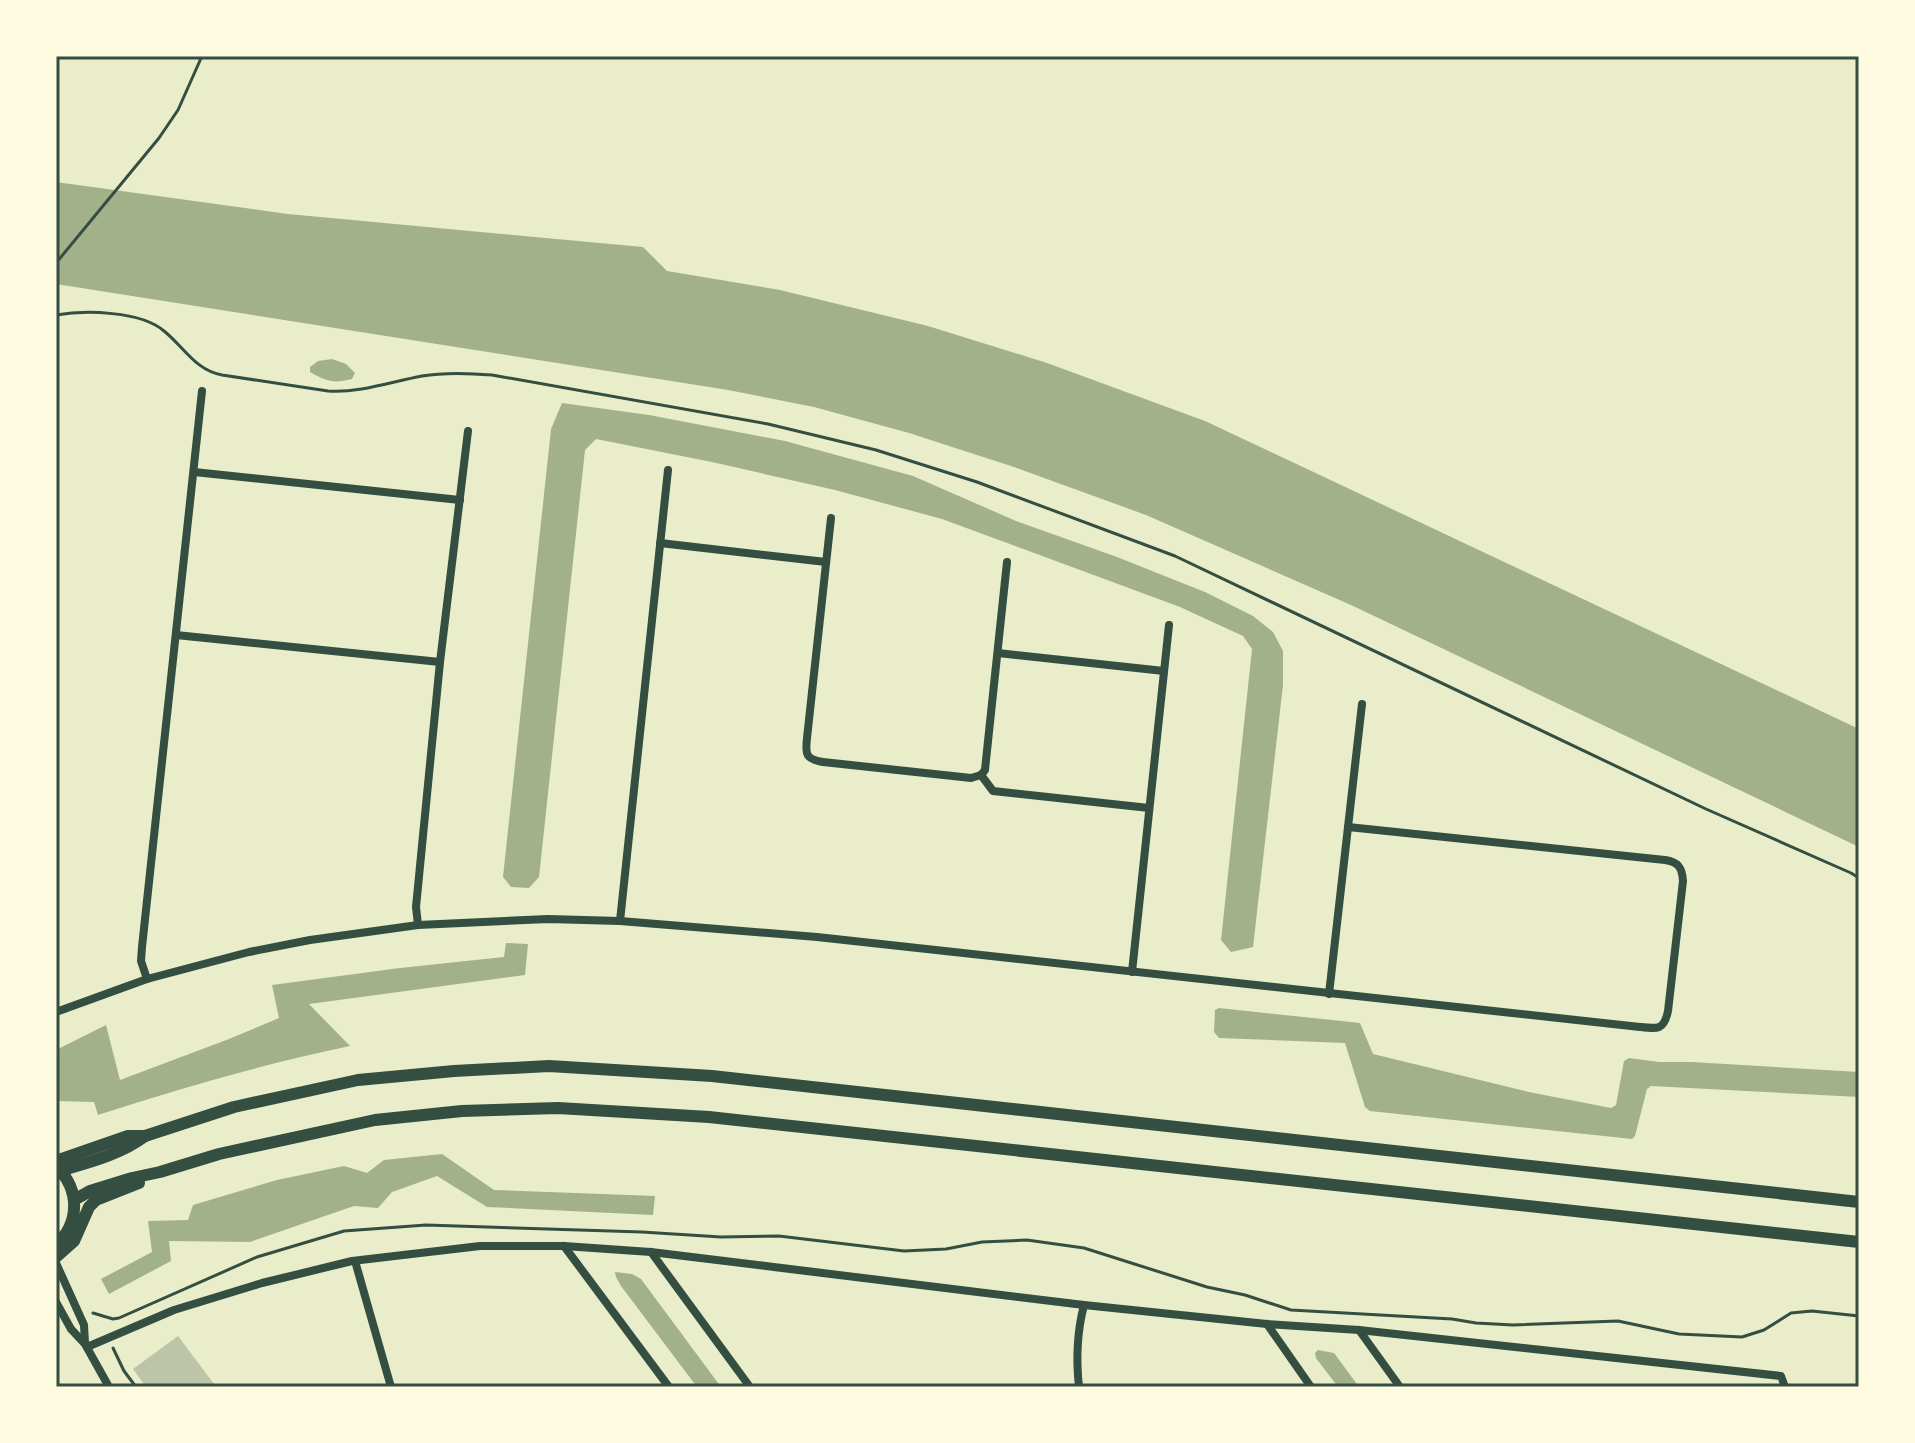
<svg xmlns="http://www.w3.org/2000/svg" width="1915" height="1443" font-family="'Varela Round',sans-serif">
  <rect width="100%" height="100%" fill="#e9edc9"/>
  <g fill="#a3b18a">
    <polygon points="56,182 288,214 643,247 667,271 780,290 928,326 1047,363 1205,421 1859,729 1859,847 1351,605 1146,515 1014,467 909,433 814,407 728,390 56,284"/>
    <path d="M332,359L346,364L355,373L352,379C333,384 326,381 310,372V367L318,361Z"/>
    <polygon points="562,403 649,415 785,441 913,476 1016,521 1117,557 1205,592 1253,616 1273,632 1283,651 1283,685 1253,947 1231,952 1221,940 1252,649 1243,636 1180,607 942,519 835,490 712,462 596,439 585,450 539,877 529,888 511,887 503,877 551,429"/>
    <path d="M506,943L528,944L525,975L309,1004L350,1046C264,1064 181,1088 98,1115L94,1102L56,1101V1050L106,1025L120,1080L229,1039L279,1018L272,985L400,968L504,957Z"/>
    <polygon points="1219,1008 1360,1023 1373,1054 1529,1092 1611,1108 1616,1105 1624,1061 1629,1058 1659,1062 1692,1062 1859,1072 1859,1097 1651,1086 1647,1089 1635,1136 1632,1139 1370,1111 1365,1107 1345,1043 1219,1038 1214,1032 1215,1010"/>
    <polygon points="442,1154 494,1190 655,1196 653,1215 487,1207 437,1176 392,1192 378,1208 354,1206 250,1242 169,1241 171,1261 109,1294 101,1279 152,1252 148,1221 188,1220 193,1205 277,1180 344,1166 367,1173 384,1160"/>
    <polygon points="615,1272 632,1274 641,1279 721,1387 697,1387 621,1286 616,1277"/>
    <polygon points="1318,1350 1334,1353 1359,1387 1338,1387 1316,1358 1315,1353"/>
  </g>
  <polygon fill="#bcc5a7" points="178,1336 214,1384 216,1387 146,1387 133,1369"/>
  <g fill="none" stroke-linecap="round" stroke-linejoin="round">
    <g stroke="#344e41" stroke-width="3">
      <polyline points="56,263 159,138 178,110 202,56"/>
      <path d="M56,315C85,310 141,311 164,331C184,347 195,370 222,375L328,391C360,393 390,382 422,376C445,372 468,373 492,375L768,424L876,450L977,482L1175,556L1706,809L1851,873L1859,878"/>
      <polyline points="93,1313 113,1319 119,1318 257,1257 344,1231 426,1225 642,1232 721,1237 779,1236 904,1251 946,1249 982,1242 1027,1240 1084,1248 1207,1287 1245,1295 1291,1310 1452,1319 1476,1323 1513,1325 1618,1321 1679,1334 1742,1337 1764,1330 1791,1313 1812,1311 1859,1316"/>
      <polyline points="113,1348 124,1371 136,1387"/>
      <polyline points="56,1386 57,1387"/>
    </g>
    <g stroke="#344e41" stroke-width="8">
      <polyline points="194,472 460,500"/>
      <path d="M831,518L807,738C805,755 806,759 823,762L962,777L971,778L981,775"/>
      <polyline points="660,543 826,562"/>
      <polyline points="176,635 440,662"/>
      <polyline points="998,653 1164,671"/>
      <polyline points="981,775 985,770 986,760 1007,562"/>
      <polyline points="981,775 993,791 1149,808"/>
      <polyline points="620,921 668,470"/>
      <polyline points="418,925 416,907 440,662 468,431"/>
      <polyline points="1132,972 1169,625"/>
      <polyline points="147,979 141,961 142,947 202,391"/>
      <polyline points="1329,994 1362,704"/>
      <path d="M56,1012L147,979L249,952L310,940L418,925L548,919L620,921L817,937L1640,1027C1658,1029 1664,1030 1668,1011L1683,881C1682,867 1678,862 1665,860L1348,827"/>
      <polyline points="564,1246 669,1387"/>
      <polyline points="651,1252 750,1387"/>
      <polyline points="355,1261 391,1387"/>
      <polyline points="56,1263 84,1325 85,1343"/>
      <polyline points="56,1302 71,1329 85,1344 109,1387"/>
      <polyline points="1267,1324 1311,1387"/>
      <polyline points="1359,1330 1400,1387"/>
      <polyline points="87,1347 174,1310 262,1283 352,1261 480,1246 564,1246 651,1252 1084,1305 1267,1324 1359,1330 1781,1376 1785,1387"/>
      <path d="M1079,1387C1076,1360 1077,1332 1084,1305"/>
    </g>
    <g stroke="#344e41" stroke-width="12">
      <polyline points="56,1161 128,1136 145,1136 234,1107 358,1080 454,1071 549,1066 712,1076 1859,1202"/>
      <path d="M56,1172C86,1163 120,1155 145,1136"/>
      <polyline points="74,1200 90,1191 132,1178 160,1172 219,1154 375,1120 462,1111 558,1108 709,1117 1859,1242"/>
      <path d="M56,1245C80,1223 80,1190 57,1167"/>
      <polyline points="56,1257 74,1241 89,1207 96,1200 139,1183"/>
    </g>
  </g>
  <rect width="1915" height="1443" fill="none" stroke="#fefae0" stroke-width="116"/>
  <rect x="58" y="58" width="1799" height="1327" fill="none" stroke="#344e41" stroke-width="3"/>
</svg>
